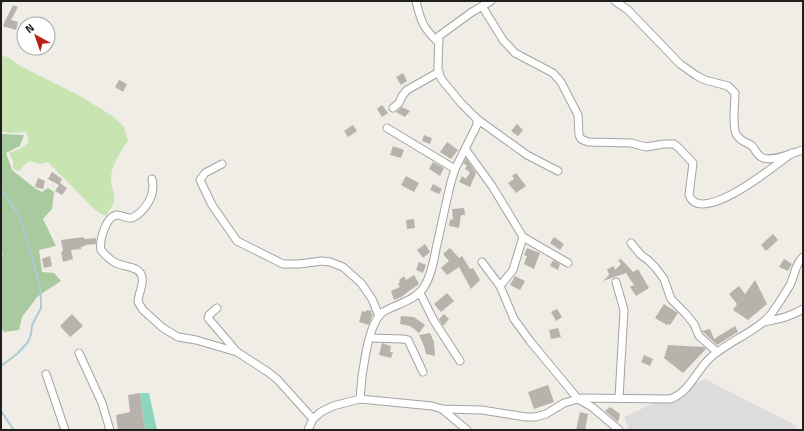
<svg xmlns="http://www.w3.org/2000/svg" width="804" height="431" font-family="'Titillium Web',sans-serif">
  <rect width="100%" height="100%" fill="#efede6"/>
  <polygon fill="#dddcdc" points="705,379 797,426 796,430 629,430 624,417"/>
  <path fill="#c7e4b1" d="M1,55L7,57L22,67L80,96L114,117L124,127L128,141C120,152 112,164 111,178C111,182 112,187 113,191C117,202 112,207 105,216L94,209L48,162L40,164L30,161L23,166L20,171L13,169V161L9,153L20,149L28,143V136L26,132L9,133L1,131Z"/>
  <polygon fill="#a9ca9f" points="1,134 24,135 20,146 6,153 12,170 36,189 42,192 48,188 54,192 52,209 43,219 56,246 39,250 42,272 54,273 61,281 38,296 22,317 19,330 4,332 1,328 1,257 3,255 1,252"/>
  <polygon fill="#8cd6be" points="140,393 149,393 157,430 145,430"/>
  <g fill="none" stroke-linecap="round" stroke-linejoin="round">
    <g stroke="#abcbd8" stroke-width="2">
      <polyline points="1,4 4,1"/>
      <polyline points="1,189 20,217 40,285 41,302 41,308 32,325 31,334 28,342 17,354 1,366"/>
      <polyline points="1,411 14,430"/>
    </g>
  </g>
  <g fill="#b8b2ac">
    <polygon points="13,5 18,7 11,20 18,22 16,30 3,26 5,21"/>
    <polygon points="403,73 407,81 401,85 396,77"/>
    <polygon points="119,80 127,84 123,92 115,87"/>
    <polygon points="382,105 388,113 382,117 377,109"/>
    <polygon points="402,107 410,111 405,117 396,112"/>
    <polygon points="517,124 523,130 518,136 511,131"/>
    <polygon points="353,125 357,131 348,137 344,131"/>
    <polygon points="424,135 432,138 430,144 422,141"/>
    <polygon points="447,142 458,150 451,159 440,152"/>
    <polygon points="393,146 404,150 401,158 390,155"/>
    <polygon points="466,158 476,173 470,187 459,182 462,176 466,179 470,172 465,169 467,165 463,164"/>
    <polygon points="433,162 444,168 440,176 429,169"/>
    <polygon points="52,172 62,179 60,183 67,188 62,195 55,191 59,185 48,179"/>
    <polygon points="516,173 526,186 516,193 508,183 514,179 512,176"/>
    <polygon points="406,176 419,183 414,192 401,185"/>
    <polygon points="38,178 45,181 43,189 35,187"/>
    <polygon points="433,184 442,189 439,194 430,190"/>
    <polygon points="464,208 465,215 461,215 459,228 449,226 450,219 453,220 452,209"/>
    <polygon points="414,219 415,228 407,229 406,220"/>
    <polygon points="773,234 778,240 766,251 761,245"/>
    <polygon points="84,237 84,239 96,238 96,244 85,245 85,246 81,247 81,249 71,250 73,259 63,262 61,252 63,251 61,240"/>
    <polygon points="554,237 564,244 560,250 550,243"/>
    <polygon points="425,244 430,252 423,258 417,250"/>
    <polygon points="450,248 459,258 462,256 470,269 473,268 480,280 471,289 459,267 447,275 441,268 449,261 443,254"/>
    <polygon points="527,248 540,253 534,269 524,264 527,256 524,255"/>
    <polygon points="50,256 52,266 44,268 42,259"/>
    <polygon points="621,259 633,272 638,269 649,288 636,296 630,287 634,285 626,273 603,281 609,275 607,269 614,266 615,270 621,264 618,260"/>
    <polygon points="784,259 792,264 788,271 779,267"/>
    <polygon points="553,260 560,264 558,270 550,266"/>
    <polygon points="419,262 426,265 423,273 416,270"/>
    <polygon points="414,275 419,284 401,297 394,300 391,291 400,287 398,284 400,282 399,280 404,276 406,280"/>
    <polygon points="515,276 525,281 520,290 510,285"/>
    <polygon points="755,280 767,304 748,320 733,310 737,304 729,294 739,286 745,294"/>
    <polygon points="447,293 454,301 441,312 434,304"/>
    <polygon points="664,304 678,313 670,325 668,324 667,325 655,318"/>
    <polygon points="557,309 562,317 556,321 551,312"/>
    <polygon points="366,310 372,311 371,314 373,314 369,325 359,322 362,311 366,312"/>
    <polygon points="72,314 83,326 70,337 60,326"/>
    <polygon points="444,314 449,319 443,326 439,319"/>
    <polygon points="401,316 414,317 425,325 419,333 410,326 400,324"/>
    <polygon points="735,326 738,332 717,345 702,331 710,329 714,339"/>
    <polygon points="558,328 561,337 551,339 549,330"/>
    <polygon points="430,333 434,342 435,356 426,354 424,346 419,335"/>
    <polygon points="382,343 391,346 390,352 393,352 391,358 379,355"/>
    <polygon points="668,345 704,347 706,349 683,373 664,358"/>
    <polygon points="644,355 653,359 650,366 641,362"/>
    <polygon points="548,385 554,402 534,409 528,392"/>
    <polygon points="140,393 145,430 118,430 116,415 130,412 128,395"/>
    <polygon points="610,407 620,414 618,422 605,411"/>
    <polygon points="580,412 588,414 585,430 576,430"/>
  </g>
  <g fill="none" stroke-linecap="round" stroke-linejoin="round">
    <defs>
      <g id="street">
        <path d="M416,1C421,22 423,28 439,43"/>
        <path d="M615,1L628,10L680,64L697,76L705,80L728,86L735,93C735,103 732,125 736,134C739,140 745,142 751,145C755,148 756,154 761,157C771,163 792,153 803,150"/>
        <path d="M482,6L503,40L515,53L553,73L561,82L578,115L579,135L581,139L588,142L631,143L646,147L664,144H674L679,148L693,163L689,195C701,227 777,164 792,153"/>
        <polyline points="393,108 399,103 402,96 407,90 439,72"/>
        <polyline points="477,119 527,155 558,171"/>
        <polyline points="387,128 455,169"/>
        <polyline points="466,150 492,186 523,237 513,270 500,286"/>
        <polyline points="222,164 205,173 200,180 212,205 237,241 283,264 299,264 322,261 330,262 343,267 361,283 372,299 379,316"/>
        <path d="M152,179C156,194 146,211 132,218C127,219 122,215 117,215C106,216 99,241 101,250C105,255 110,260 116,263C124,267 140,266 142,277C144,285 138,294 138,302L143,310L163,328L178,337L196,340L237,352L268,372L277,379L313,419"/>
        <polyline points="523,237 568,263"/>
        <polyline points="631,243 641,255 648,260 655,267 664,279 671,299 685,313 694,324 699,336 717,352"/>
        <polyline points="482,262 500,286 514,319 530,341 578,399 592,407 619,430"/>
        <polyline points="616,282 624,310 619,398"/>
        <polyline points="420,293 434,321 460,361"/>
        <polyline points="217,308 209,315 208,318 237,352"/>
        <path d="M764,322C778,319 790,317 803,309"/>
        <polyline points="370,338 403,339 408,340 423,372"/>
        <polyline points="79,353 102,403 110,430"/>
        <polyline points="46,374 65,430"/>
        <path d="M360,399C361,380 367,323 383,312C396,304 415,301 424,287C432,275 434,258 437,244C442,223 446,202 451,182L455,169L477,125V119L461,103L442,80L438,71V64L439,36L472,12L491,1"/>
        <polyline points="442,409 467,430"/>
        <path d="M308,430L313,419L321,412L333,406L360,399L432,406L442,409L482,410L526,417H535L546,414L564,403L582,398L670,399C689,393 696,371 710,358C727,342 758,331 772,313C778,304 785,294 790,285C795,275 795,264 803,257"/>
      </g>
    </defs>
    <use href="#street" stroke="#a3a3a3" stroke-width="9"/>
    <use href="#street" stroke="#fff" stroke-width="7"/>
  </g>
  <rect width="804" height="431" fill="none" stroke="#1f1f1f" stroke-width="4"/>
  <g transform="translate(36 36) rotate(320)"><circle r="19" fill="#ffffff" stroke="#a5a5a5"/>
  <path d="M0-3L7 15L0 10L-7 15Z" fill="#bb1f14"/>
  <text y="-6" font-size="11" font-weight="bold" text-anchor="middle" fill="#1f1f1f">N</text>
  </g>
</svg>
